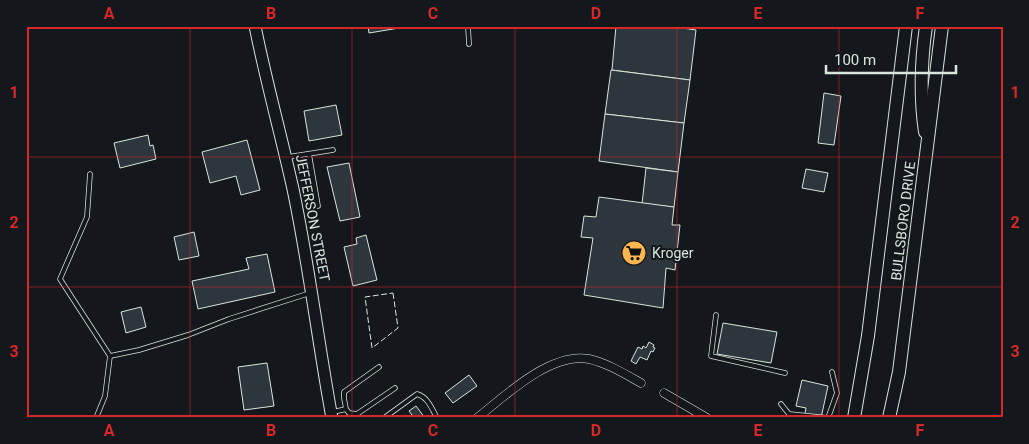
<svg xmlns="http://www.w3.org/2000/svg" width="1029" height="444" font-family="Roboto,sans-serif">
  <rect width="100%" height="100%" fill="#14181c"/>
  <g fill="#2c363c" stroke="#d8e6dc">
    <polygon points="368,26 411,26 369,33"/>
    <polygon points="616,26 669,26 696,30 690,80 612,70"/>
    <polygon points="611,70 690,80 684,123 605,114"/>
    <polygon points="824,93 841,96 834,145 818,143"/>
    <polygon points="336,105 342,135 309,141 304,111"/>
    <polygon points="605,114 684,123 678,172 599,161"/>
    <polygon points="148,135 150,146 153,145 156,159 120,168 114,143"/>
    <polygon points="247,140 260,190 241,195 236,176 210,183 202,152"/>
    <polygon points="349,163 360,217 340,221 327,167"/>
    <polygon points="646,168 678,172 674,207 642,204"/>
    <polygon points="806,169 828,173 824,192 802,188"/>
    <polygon points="599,197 674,207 672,225 680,225 675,270 666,268 663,308 584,295 593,238 581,237 584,216 596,217"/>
    <polygon points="194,232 199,256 179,260 174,237"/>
    <polygon points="366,235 377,280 353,286 344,247 357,244 356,238"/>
    <polygon points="267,254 275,292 198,309 192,281 249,269 246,258"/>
    <polygon points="141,307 146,327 126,333 121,312"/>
    <polygon points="723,323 777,332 771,363 717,354"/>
    <polygon points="649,342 654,345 653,347 655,348 653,352 651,351 647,360 640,357 636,364 631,361 638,347 642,349 643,346 646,348"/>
    <polygon points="267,363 274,406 244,410 238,367"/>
    <polygon points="469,375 477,386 453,403 445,393"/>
    <polygon points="802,380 828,386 821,418 804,418 806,408 796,406"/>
    <polygon points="416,406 425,418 408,418 412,415 409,411"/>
  </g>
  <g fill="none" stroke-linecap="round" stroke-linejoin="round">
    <defs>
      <g id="lane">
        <polyline points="468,26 469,44"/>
        <polyline points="309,154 318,206"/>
        <polyline points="288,157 333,150"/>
        <polyline points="90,174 87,217 60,279 110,356 139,350 188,335 229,319 310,293"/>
        <polyline points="716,315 711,356 785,373"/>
        <polyline points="781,404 789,414 828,418 837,393 832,372"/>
        <polyline points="346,409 344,398 344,392 379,367"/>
        <polyline points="333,412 346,409 349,413 357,414 395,388"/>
        <polyline points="96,418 105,396 110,356"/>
        <path d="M384,418L417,394C428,397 432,409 437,418"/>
      </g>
      <g id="street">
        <polyline points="664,393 707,418"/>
        <path d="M477,418C505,396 550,352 589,359C607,363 625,374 641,383"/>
      </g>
      <path id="secondary" d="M255,26C266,81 281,135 293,189C309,265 318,342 332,418"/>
      <g id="primary">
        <path d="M925,132C920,98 921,61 926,26"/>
        <polyline points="854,418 868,336 906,26"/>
        <polyline points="889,418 899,372 942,26"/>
      </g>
    </defs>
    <use href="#lane" stroke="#d8e6dc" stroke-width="5.5"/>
    <use href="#street" stroke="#d8e6dc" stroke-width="9"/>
    <use href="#secondary" stroke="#d8e6dc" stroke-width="13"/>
    <use href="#primary" stroke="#d8e6dc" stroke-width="14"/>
    <use href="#lane" stroke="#14181c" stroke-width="4"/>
    <use href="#street" stroke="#14181c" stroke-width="8"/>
    <use href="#secondary" stroke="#14181c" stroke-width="11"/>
    <use href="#primary" stroke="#14181c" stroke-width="12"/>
    <polygon stroke="#d8e6dc" stroke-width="1" stroke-dasharray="6 2.5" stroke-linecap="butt" points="393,293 398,328 372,348 365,297"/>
  </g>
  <path fill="none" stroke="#d62828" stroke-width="1" stroke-opacity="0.55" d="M190,26V418M352,26V418M515,26V418M677,26V418M839,26V418M26,157H1003M26,287H1003"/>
  <defs>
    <symbol id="supermarket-disc" viewBox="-11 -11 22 22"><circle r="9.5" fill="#ffb74d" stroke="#14181c"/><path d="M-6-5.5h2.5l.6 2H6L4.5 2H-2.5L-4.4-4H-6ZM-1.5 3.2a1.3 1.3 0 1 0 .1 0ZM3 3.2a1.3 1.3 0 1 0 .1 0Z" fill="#111"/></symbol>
  </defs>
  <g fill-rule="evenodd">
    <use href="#supermarket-disc" x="620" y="239" width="28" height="28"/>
  </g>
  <g text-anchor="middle" stroke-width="4" stroke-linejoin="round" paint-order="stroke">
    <g font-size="14" fill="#d8e6dc" stroke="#14181c">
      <text transform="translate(313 218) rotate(79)" y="5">JEFFERSON STREET</text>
      <text transform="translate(903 221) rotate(-83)" y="5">BULLSBORO DRIVE</text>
    </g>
    <g font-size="14" fill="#d8e6dc" stroke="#14181c" text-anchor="start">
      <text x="652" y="258">Kroger</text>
    </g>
  </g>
  <rect width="1029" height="444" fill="none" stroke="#14181c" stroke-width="55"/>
  <path d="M826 65v8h130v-8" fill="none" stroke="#d8e6dc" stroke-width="2.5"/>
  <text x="834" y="65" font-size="15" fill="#d8e6dc" stroke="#14181c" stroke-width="4" paint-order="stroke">100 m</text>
  <rect x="28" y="28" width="974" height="388" fill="none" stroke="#d62828" stroke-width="2"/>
  <g font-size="16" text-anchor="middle" font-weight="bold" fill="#d62828">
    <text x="109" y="19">A</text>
    <text x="271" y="19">B</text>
    <text x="433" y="19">C</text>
    <text x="596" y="19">D</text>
    <text x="758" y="19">E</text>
    <text x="920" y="19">F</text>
    <text x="14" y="98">1</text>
    <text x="1015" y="98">1</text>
    <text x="14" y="228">2</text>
    <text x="1015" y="228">2</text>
    <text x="14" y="357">3</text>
    <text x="1015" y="357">3</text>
    <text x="109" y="436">A</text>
    <text x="271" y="436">B</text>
    <text x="433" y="436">C</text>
    <text x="596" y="436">D</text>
    <text x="758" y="436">E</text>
    <text x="920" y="436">F</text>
  </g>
</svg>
